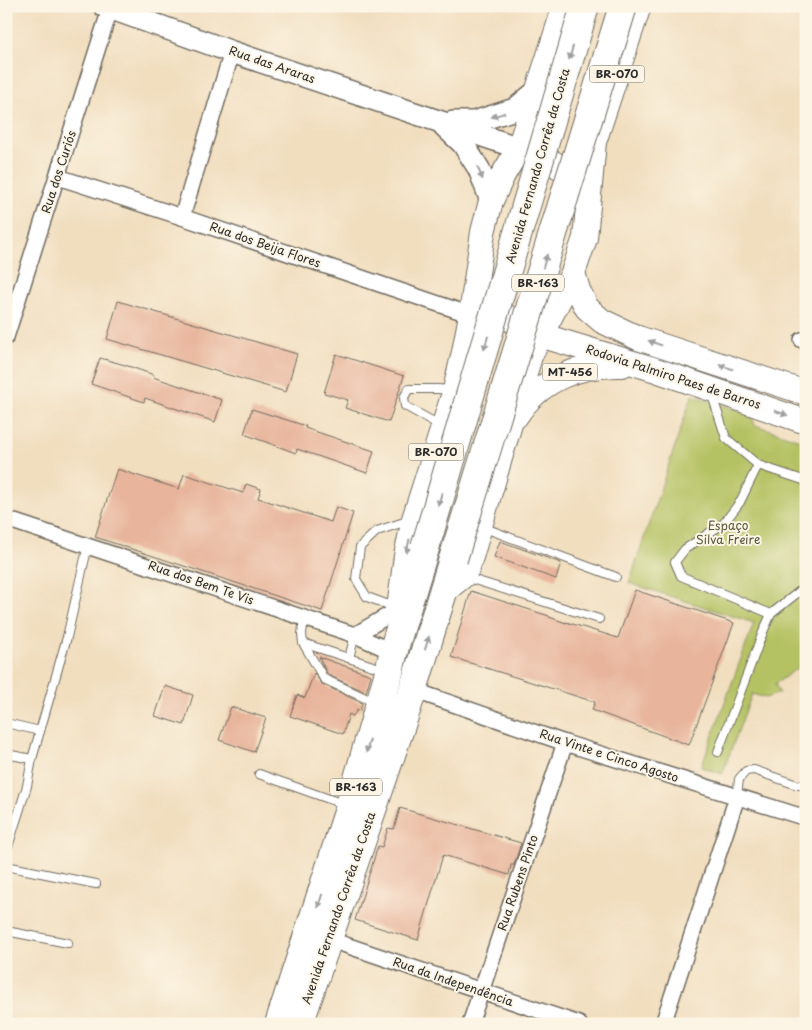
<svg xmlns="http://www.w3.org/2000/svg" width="812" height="1030" font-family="'Playpen Sans',sans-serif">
  <rect width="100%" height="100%" fill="#fcf5e5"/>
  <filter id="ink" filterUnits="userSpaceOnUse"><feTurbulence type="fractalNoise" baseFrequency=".02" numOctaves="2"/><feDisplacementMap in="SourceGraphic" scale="10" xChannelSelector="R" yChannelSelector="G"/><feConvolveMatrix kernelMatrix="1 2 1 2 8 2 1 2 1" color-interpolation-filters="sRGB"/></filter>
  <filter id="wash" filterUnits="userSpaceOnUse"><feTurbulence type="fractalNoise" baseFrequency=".0096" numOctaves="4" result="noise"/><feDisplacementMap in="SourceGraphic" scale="20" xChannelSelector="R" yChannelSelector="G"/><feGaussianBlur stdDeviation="1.12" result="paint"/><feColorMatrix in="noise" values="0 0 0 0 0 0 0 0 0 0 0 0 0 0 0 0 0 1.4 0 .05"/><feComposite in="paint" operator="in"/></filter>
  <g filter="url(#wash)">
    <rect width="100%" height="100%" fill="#f1debf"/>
    <polygon fill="#b5c264" stroke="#707648" points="692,395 751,414 755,425 806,442 806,662 775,684 779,693 766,698 752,694 722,774 701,767 754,623 629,583"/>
    <g id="blocks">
      <g fill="#e8b59c">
        <polygon points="118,301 297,354 286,392 107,339"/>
        <polygon points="336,354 404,376 389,422 345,408 348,400 324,393"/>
        <polygon points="100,358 125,365 154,375 153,377 222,400 215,422 145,398 144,402 91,384"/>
        <polygon points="252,409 306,426 305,428 374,451 367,473 297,449 296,453 244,434"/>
        <polygon points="117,469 179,489 184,474 243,493 246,484 261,489 258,498 331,522 336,507 353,513 322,611 95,537"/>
        <polygon points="500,541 561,563 556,579 494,557"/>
        <polygon points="635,590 734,623 689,745 592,710 595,702 451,657 471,591 549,616 549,617 566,623 566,622 618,638"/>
        <polygon points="319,657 371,675 366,692 328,675"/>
        <polygon points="314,673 322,684 362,703 360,711 357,710 353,716 349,714 343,734 290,716 297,695 305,698"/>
        <polygon points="165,686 193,695 184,725 155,716"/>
        <polygon points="231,707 266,718 254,752 219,740"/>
        <polygon points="400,808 521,843 514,865 511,865 509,875 443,855 418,940 355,920 378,846 382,847 388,828 394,829"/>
      </g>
    </g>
  </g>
  <g filter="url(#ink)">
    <use href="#blocks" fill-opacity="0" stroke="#706a5f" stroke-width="1"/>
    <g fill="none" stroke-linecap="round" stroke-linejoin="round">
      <defs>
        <g id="lane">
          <polyline points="712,395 726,438 758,465 806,481"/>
          <polyline points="441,426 405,406 404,397 409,389 437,389 453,390"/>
          <polyline points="758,465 740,502 724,523 685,549 675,562 681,576 771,614"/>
          <polyline points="482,527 616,577"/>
          <polyline points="465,577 599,619"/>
          <polyline points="397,608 367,597 356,579 360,547 377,531 410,520"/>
          <polyline points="304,618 302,634 303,643 324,679 376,703"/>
          <polyline points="303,643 385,670"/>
          <polyline points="349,658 355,635"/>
          <polyline points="6,723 40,731"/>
          <polyline points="718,752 763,632 771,614 801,590 806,578"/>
          <polyline points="6,754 32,759"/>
          <polyline points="259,774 346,805"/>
          <polyline points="737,797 739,779 746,771 754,770 797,785 806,785"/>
          <polyline points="6,853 27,786 32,759 67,637 88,545"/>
          <polyline points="6,866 96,884"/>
          <polyline points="6,931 68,943"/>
        </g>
        <g id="street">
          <polyline points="58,177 182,217 471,315"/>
          <polyline points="182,217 232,52"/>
          <polyline points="6,337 111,6"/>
          <polyline points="802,340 806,341"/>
          <polyline points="6,519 304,618 355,635 393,652"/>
          <polyline points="355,635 399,609"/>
          <polyline points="413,690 565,743 806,818"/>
          <polyline points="328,939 579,1024"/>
          <polyline points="470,1024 565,743"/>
          <polyline points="663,1024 737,797"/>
        </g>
        <g id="secondary">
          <polyline points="104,6 232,52 519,148"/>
          <polyline points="453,122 474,122 515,109 539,89"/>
          <polyline points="444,126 463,144 479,169 491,201"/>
        </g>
        <g id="primary">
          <path d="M523,149C550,160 562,165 582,188"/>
          <polyline points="573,273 578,290 587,308 602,321 638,338 806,393"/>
          <polyline points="487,294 506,317 540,335 653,369 806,422"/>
          <path d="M516,416C540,379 579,364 622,365"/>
          <polyline points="442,593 463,576 468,567 530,356 573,273 585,238 594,142 639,6"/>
          <polyline points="400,601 406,556 414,519 455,390 464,352 471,315 483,232 491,201 503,175 519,148 565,6"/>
        </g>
        <g id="highway">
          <polyline points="279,1024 350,806 389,672 396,642 425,548"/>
          <polyline points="299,1024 413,690 453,559"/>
        </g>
      </defs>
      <use href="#lane" stroke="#706a5f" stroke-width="10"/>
      <use href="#street" stroke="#706a5f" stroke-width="18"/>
      <use href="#secondary" stroke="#706a5f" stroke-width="24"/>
      <use href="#primary" stroke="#706a5f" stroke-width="26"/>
      <use href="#highway" stroke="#706a5f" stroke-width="30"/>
      <use href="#lane" stroke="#fff" stroke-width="8"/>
      <use href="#street" stroke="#fff" stroke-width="15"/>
      <use href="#secondary" stroke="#fff" stroke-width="21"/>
      <use href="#primary" stroke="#fff" stroke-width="24"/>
      <use href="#highway" stroke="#fff" stroke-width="28"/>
      <defs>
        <g id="highway-bridge">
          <polyline points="425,548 585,6"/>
          <polyline points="453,559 623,6"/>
        </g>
      </defs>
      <use href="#highway-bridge" stroke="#706a5f" stroke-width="30" stroke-linecap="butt"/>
      <use href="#highway-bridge" stroke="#fff" stroke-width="28"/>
    </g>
    <defs><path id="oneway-solid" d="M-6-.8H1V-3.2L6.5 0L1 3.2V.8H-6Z" transform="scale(1.25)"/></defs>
    <g fill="#a0a0a0">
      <use href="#oneway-solid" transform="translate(571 53) rotate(106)"/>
      <use href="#oneway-solid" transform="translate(498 115) rotate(162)"/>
      <use href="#oneway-solid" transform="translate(480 173) rotate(67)"/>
      <use href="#oneway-solid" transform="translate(545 261) rotate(-73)"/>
      <use href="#oneway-solid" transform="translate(486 343) rotate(106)"/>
      <use href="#oneway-solid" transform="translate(655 343) rotate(-161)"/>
      <use href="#oneway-solid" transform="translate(726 367) rotate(-162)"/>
      <use href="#oneway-solid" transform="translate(781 413) rotate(19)"/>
      <use href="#oneway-solid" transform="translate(440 499) rotate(106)"/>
      <use href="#oneway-solid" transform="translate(408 546) rotate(102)"/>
      <use href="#oneway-solid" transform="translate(427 643) rotate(-73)"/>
      <use href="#oneway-solid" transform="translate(368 746) rotate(106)"/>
      <use href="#oneway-solid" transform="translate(320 901) rotate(108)"/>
    </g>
  </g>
  <g text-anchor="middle" stroke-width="4" stroke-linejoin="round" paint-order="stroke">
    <g fill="#fcf5e5" stroke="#6a6863" stroke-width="1">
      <rect x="589.5" y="65.5" width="55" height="17" rx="4"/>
      <rect x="512" y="274.5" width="52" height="17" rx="4"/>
      <rect x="542.5" y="363.5" width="55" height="17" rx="4"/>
      <rect x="408.5" y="443.5" width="55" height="17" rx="4"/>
      <rect x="330" y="778.5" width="52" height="17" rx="4"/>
    </g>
    <g font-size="11" font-weight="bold" fill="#2b2b2b">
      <text x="617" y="78">BR-070</text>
      <text x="538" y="287">BR-163</text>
      <text x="570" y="376">MT-456</text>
      <text x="436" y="456">BR-070</text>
      <text x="356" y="791">BR-163</text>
    </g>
    <g font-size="12" fill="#2b2b2b" stroke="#fcf5e5">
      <text transform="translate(272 65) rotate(19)" y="4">Rua das Araras</text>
      <text transform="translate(538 166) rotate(-74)" y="4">Avenida Fernando Corrêa da Costa</text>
      <text transform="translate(59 172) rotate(-72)" y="4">Rua dos Curiós</text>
      <text transform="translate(265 245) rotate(19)" y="4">Rua dos Beija Flores</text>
      <text transform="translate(673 377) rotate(18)" y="4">Rodovia Palmiro Paes de Barros</text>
      <text transform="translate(201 583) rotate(19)" y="4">Rua dos Bem Te Vis</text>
      <text transform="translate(609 756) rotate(18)" y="4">Rua Vinte e Cinco Agosto</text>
      <text transform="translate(518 883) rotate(-71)" y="4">Rua Rubens Pinto</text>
      <text transform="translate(339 908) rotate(-71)" y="4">Avenida Fernando Corrêa da Costa</text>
      <text transform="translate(453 982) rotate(19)" y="4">Rua da Independência</text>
    </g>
    <g font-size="12" fill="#54583c" stroke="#fcf5e5">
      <text x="728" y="530">Espaço<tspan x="728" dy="14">Silva Freire</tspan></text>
    </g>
  </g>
  <rect width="812" height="1030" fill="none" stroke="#fcf5e5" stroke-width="25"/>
</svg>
